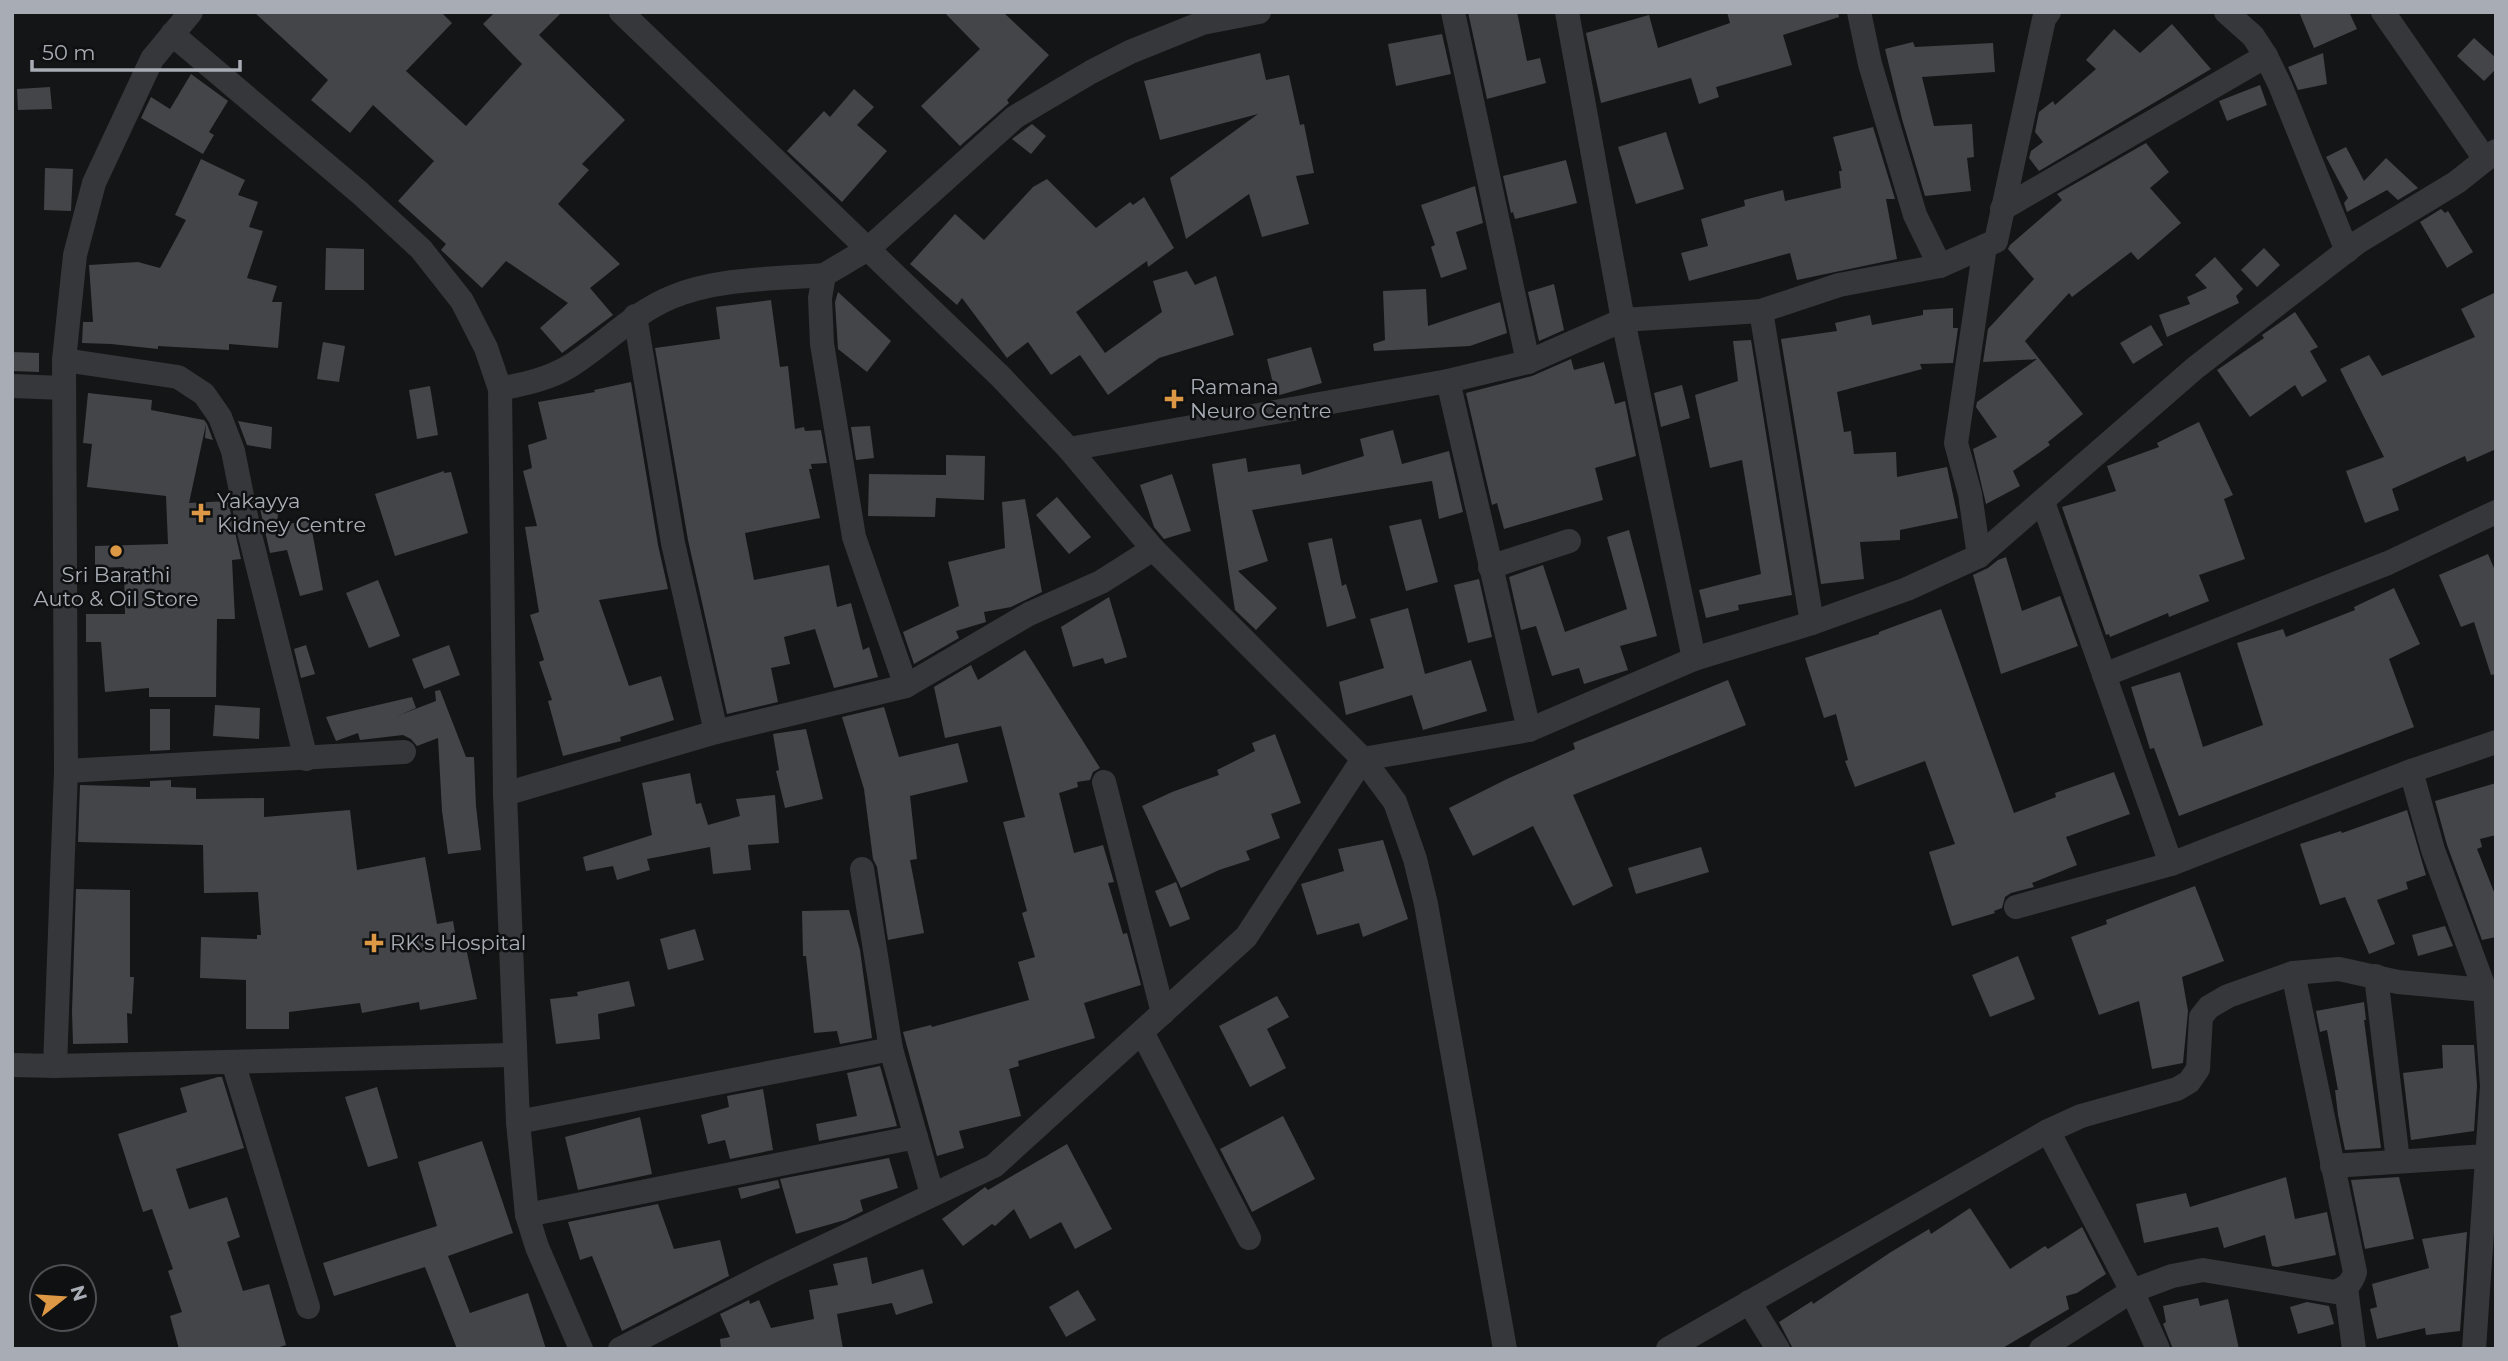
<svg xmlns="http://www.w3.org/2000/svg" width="2508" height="1361" font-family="Montserrat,sans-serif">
  <rect width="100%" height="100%" fill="#141516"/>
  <g fill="#444549">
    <polygon points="254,12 441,12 452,23 406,71 466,126 522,64 483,24 495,12 562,12 539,35 625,120 582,164 589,170 558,204 620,264 590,288 613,315 562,353 540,328 568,303 506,261 482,288 441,250 446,244 398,201 434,161 373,105 350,133 311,100 328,80"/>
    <polygon points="944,12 1003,12 1049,55 1007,100 1009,103 960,146 921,106 980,49"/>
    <polygon points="1468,12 1517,12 1527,61 1540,58 1546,83 1487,99"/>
    <polygon points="1727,12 1838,12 1839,17 1783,35 1792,65 1716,87 1719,97 1699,104 1691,78 1601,103 1586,33 1649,15 1658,48 1730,23"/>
    <polygon points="2299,12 2349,12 2357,29 2314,48"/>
    <polygon points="2172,24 2211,69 2039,171 2029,158 2031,151 2043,142 2035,132 2039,112 2053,101 2055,105 2096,69 2086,60 2114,29 2140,53"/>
    <polygon points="1442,34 1451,74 1396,86 1388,44"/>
    <polygon points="2474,38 2496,58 2496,69 2484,81 2457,56"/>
    <polygon points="1913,42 1915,47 1993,43 1995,72 1922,77 1934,126 1972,124 1974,157 1967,158 1971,191 1925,196 1902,119 1885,49"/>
    <polygon points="1260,53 1266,80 1289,75 1300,125 1304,124 1314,173 1296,176 1309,224 1262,237 1249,194 1186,239 1170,178 1258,114 1160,140 1144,81"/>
    <polygon points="2323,53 2327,84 2298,90 2288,67"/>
    <polygon points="191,74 228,101 209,132 214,135 203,154 141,118 151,97 170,109"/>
    <polygon points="2260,85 2267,105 2227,121 2219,101"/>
    <polygon points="50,87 52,109 18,110 17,89"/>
    <polygon points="854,89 874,107 857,125 887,151 842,202 787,151 824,111 830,117"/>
    <polygon points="1032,124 1046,136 1031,154 1012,139"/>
    <polygon points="1873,127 1895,199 1886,199 1897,259 1797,280 1790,253 1689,281 1681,253 1708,246 1701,219 1745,206 1744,200 1783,190 1785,201 1841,188 1839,171 1842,171 1833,137"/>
    <polygon points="1666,132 1684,189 1636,204 1618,147"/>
    <polygon points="2146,143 2169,172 2150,188 2181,223 2138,260 2131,252 2072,297 2069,293 2025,341 2083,414 2048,442 2050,445 2013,471 2020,486 1986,504 1973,449 1997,437 1976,407 1977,402 2037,359 1983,362 1988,329 2034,279 2008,249 2010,245 2062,200 2057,194"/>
    <polygon points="2346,147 2364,181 2386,158 2418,188 2398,200 2387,190 2347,212 2344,203 2348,198 2326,157"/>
    <polygon points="201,159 245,180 238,195 258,202 249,227 263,231 247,278 277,286 272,302 282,302 278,348 229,344 229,350 158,346 158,349 111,344 82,343 83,322 93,322 89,265 138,262 160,268 186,220 175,215"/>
    <polygon points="1566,160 1577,203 1515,219 1513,212 1511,213 1503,176"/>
    <polygon points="45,168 73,169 71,211 44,210"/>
    <polygon points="1047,179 1096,228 1130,202 1133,205 1144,197 1174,248 1148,267 1147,261 1076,312 1105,353 1162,312 1153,281 1187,271 1195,285 1216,276 1234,335 1159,358 1108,395 1080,355 1051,375 1028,342 1007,358 962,298 957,305 910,264 955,214 984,240 1033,187"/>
    <polygon points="1475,186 1483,223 1456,232 1467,269 1441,278 1431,247 1435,245 1421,205"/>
    <polygon points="2441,209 2445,213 2448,211 2473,252 2447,268 2420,222"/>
    <polygon points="326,248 364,249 364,290 325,290"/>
    <polygon points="2264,248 2280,265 2257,287 2241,270"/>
    <polygon points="2215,257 2243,289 2236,296 2239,303 2167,337 2159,315 2190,304 2187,297 2207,288 2195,275"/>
    <polygon points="1554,284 1564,330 1539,341 1528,292"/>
    <polygon points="1426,289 1428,326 1500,302 1507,333 1470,346 1374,351 1373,344 1385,340 1383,291"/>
    <polygon points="838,292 891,341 867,372 838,349 835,302"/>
    <polygon points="2496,292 2496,449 2467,462 2465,456 2392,489 2399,510 2365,523 2346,471 2384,457 2340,369 2369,355 2382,376 2475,337 2461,309"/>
    <polygon points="771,300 780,367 788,366 795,429 804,427 805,431 821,430 827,463 811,464 812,469 809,469 820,518 745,533 754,580 829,565 837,607 851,603 863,650 869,647 878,677 834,688 815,629 784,637 790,664 771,668 778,702 727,714 688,540 655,348 720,339 716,307"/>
    <polygon points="1953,308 1953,328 1958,328 1953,363 1920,364 1922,369 1837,392 1844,432 1851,431 1854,454 1896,452 1897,477 1947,467 1958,518 1900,530 1900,540 1860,542 1864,579 1821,584 1781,339 1837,331 1835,323 1870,315 1872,325 1923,315 1923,310"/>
    <polygon points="2295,312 2318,347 2310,351 2327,381 2302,397 2295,385 2250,417 2217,370 2264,338 2262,335"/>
    <polygon points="2151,325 2163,345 2133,364 2120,343"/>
    <polygon points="1751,340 1792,595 1738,605 1739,610 1706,618 1699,590 1761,574 1742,460 1710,468 1695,395 1738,381 1733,341"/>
    <polygon points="323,342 345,346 339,382 317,379"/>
    <polygon points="1311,347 1322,383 1276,396 1267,359"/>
    <polygon points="12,352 39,353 39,372 12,371"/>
    <polygon points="1571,359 1574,370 1604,362 1615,404 1625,401 1636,456 1595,468 1603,500 1504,529 1497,503 1492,505 1466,393 1532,376"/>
    <polygon points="631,382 658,545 668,589 599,600 629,686 661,676 674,720 620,737 621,741 563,756 548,701 552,700 539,662 544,660 530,615 539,612 525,527 537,526 523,471 532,468 528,445 547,439 538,402 595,392 594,390"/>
    <polygon points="1682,385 1690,418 1661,427 1654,393"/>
    <polygon points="430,386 438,435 417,439 409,390"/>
    <polygon points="88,393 152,400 151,410 204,420 207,424 213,440 205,438 206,424 189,503 228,501 241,559 232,560 235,619 217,619 216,697 149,697 149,688 105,692 101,642 86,642 86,614 125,614 124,567 95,568 95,546 168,544 166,496 87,487 92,444 83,443"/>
    <polygon points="238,421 272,427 271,449 247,445"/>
    <polygon points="2199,422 2233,495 2224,499 2245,559 2199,575 2209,601 2169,617 2168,613 2110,637 2109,634 2106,635 2062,507 2116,491 2107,466 2159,447 2157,443"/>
    <polygon points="870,426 874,458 856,460 851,427"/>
    <polygon points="1393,430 1402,464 1449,451 1463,512 1439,519 1432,481 1252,510 1268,561 1238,571 1277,608 1256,630 1235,610 1212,464 1246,458 1248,472 1300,464 1302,475 1364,456 1360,439"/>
    <polygon points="946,455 985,456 984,500 936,498 935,517 868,516 869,474 946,475"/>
    <polygon points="444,471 444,473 451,472 468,533 395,556 375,494"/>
    <polygon points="1172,474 1191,531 1164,539 1154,527 1140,485"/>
    <polygon points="1057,497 1091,537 1069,554 1036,515"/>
    <polygon points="1025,499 1042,592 1011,607 984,612 986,622 956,631 959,638 914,664 903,632 959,606 948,562 1005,548 1002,502"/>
    <polygon points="258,500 267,500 266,512 278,513 277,526 310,520 323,590 300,596 287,550 270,553"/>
    <polygon points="1421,519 1438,582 1406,591 1389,526"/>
    <polygon points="1629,530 1657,636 1620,646 1628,670 1584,684 1579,668 1552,676 1536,626 1521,630 1509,577 1543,565 1565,632 1627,609 1607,537"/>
    <polygon points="1332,538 1342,586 1346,584 1356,618 1327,627 1308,543"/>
    <polygon points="2488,554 2496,573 2496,674 2491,675 2474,622 2461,627 2439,575"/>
    <polygon points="2006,557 2022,611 2060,596 2078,646 2001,674 1973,575 1988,568 1998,560"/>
    <polygon points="1479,579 1492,637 1468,643 1454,585"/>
    <polygon points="378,580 400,636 369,648 346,593"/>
    <polygon points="2394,588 2420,644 2389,659 2414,727 2179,816 2154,748 2150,749 2131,687 2180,672 2203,747 2263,725 2237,643 2283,629 2286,637 2355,610 2354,607"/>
    <polygon points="1109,597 1127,657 1105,664 1103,658 1073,667 1061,627"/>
    <polygon points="1408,608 1425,674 1471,660 1487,711 1423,730 1412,695 1346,715 1339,682 1384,668 1370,619"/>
    <polygon points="1941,609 2014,813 2056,797 2055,793 2114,772 2130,814 2066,837 2077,865 2032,883 2034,887 2011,893 2005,897 2002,908 1994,911 1995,913 1952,926 1929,852 1955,844 1925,761 1855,787 1845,761 1848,760 1836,714 1824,718 1805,658 1879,634 1879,632"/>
    <polygon points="306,645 315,674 301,678 294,649"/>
    <polygon points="449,645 460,675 424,689 412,659"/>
    <polygon points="1025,650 1100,768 1093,772 1090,780 1077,782 1078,787 1059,793 1074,853 1103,845 1114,882 1108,883 1123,934 1127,933 1141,985 1084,1003 1095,1038 1018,1061 1019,1066 1009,1069 1021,1116 959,1131 964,1148 937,1156 903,1032 931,1025 932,1027 1029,1000 1018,962 1035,957 1022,913 1027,911 1003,822 1025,817 1001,726 945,738 934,687 971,665 978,680"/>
    <polygon points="1728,680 1746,725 1573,795 1613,886 1573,906 1533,826 1473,856 1449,808 1507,779 1575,749 1573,743"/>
    <polygon points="440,690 466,757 474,757 476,806 481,850 448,854 442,811 438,738 417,746 411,739 403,735 360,740 358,733 336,741 326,717 412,697 416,708 397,716 436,701 435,691"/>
    <polygon points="215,705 260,708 259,739 213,736"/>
    <polygon points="884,707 899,757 958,743 968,782 910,796 917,859 910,860 924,933 888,940 877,867 873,859 864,789 842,717"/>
    <polygon points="150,709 170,709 170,750 150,751"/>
    <polygon points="806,729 823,799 785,808 776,771 779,770 773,734"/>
    <polygon points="1275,734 1301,803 1271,814 1280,838 1246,851 1250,860 1219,870 1181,888 1142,806 1172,792 1219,775 1217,770 1255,751 1252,743"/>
    <polygon points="690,773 696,804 701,803 708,825 740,816 736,799 775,795 779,843 748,845 751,870 713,874 710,847 647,859 650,870 617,880 613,866 586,871 583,857 652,835 642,783"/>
    <polygon points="171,780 171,787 196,788 196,799 264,798 264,817 350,810 357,870 425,857 437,924 453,921 458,950 466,948 477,999 420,1010 419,1002 362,1013 360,1003 289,1012 289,1029 246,1029 246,980 200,978 201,937 257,939 257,935 261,935 258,892 204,893 203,845 78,842 80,785 150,787 150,781"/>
    <polygon points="2496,783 2496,835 2480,839 2482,847 2477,849 2496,897 2496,937 2482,940 2447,845 2435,801"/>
    <polygon points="2407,810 2426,875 2406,882 2408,889 2377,900 2395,944 2369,954 2345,897 2320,905 2300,844 2341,831 2342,833"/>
    <polygon points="1383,840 1408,919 1363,937 1359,923 1317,935 1301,884 1344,871 1338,849"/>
    <polygon points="1701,847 1709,872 1636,894 1628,868"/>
    <polygon points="1176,882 1190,919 1170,927 1155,891"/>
    <polygon points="2195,886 2224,961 2182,977 2188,1011 2183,1063 2152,1069 2139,1001 2099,1015 2071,937 2107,924 2106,920"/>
    <polygon points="76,889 130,890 130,977 134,977 132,1014 127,1013 128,1043 73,1044 72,1011"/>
    <polygon points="849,910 860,950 872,1038 840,1044 837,1031 814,1033 806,956 803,956 802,911"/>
    <polygon points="2445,926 2453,946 2418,956 2412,935"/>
    <polygon points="695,929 704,960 668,970 660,939"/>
    <polygon points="2018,956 2035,999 1990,1017 1972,975"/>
    <polygon points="629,981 635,1006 598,1014 600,1039 556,1044 550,999 578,996 577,992"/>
    <polygon points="1277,996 1289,1017 1267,1029 1286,1068 1250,1087 1219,1026"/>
    <polygon points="2364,1002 2366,1020 2364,1020 2381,1148 2345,1150 2338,1115 2335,1090 2338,1090 2327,1030 2320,1032 2316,1011"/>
    <polygon points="2442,1045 2474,1045 2477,1086 2474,1131 2411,1140 2403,1073 2443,1068"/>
    <polygon points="880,1066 897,1126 819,1141 816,1124 857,1116 847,1073"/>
    <polygon points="218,1077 222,1077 244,1148 176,1169 189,1209 227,1197 240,1237 227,1242 243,1291 269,1284 286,1345 273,1349 179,1349 170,1316 182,1312 168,1271 173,1269 152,1209 143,1212 118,1134 187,1112 180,1088"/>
    <polygon points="377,1087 398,1158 368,1167 345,1097"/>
    <polygon points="763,1089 773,1150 730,1159 725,1140 708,1144 701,1115 729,1107 727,1096"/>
    <polygon points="1283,1116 1315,1179 1252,1212 1220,1149"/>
    <polygon points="640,1117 652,1174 578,1190 565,1137"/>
    <polygon points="482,1141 513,1233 448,1256 470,1313 528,1293 546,1349 457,1349 425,1267 334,1296 323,1263 437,1226 418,1162"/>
    <polygon points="1067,1144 1112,1229 1075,1249 1061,1222 1030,1239 1014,1209 995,1226 992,1224 963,1246 942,1219 985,1187 988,1190"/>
    <polygon points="889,1158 898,1188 860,1200 863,1211 845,1220 796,1234 780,1179"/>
    <polygon points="2286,1177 2295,1219 2327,1212 2336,1255 2277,1267 2272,1266 2265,1235 2224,1248 2218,1227 2144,1243 2136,1204 2186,1193 2190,1207"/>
    <polygon points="2399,1177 2414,1239 2365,1249 2351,1180"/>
    <polygon points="778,1180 780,1188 741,1199 738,1188"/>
    <polygon points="658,1204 674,1249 720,1240 729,1276 622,1331 592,1256 580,1260 568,1222"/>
    <polygon points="1970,1208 2010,1269 2045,1246 2048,1249 2082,1227 2106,1274 2077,1293 2066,1296 2069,1309 2001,1349 1793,1349 1779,1322 1812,1301 1813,1304 1891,1252 1929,1229 1931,1234"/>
    <polygon points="2467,1232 2460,1331 2426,1335 2425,1328 2377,1339 2370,1309 2377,1307 2372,1284 2429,1268 2422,1239"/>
    <polygon points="867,1257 872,1284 923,1269 933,1303 896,1315 892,1303 837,1314 843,1349 721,1349 720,1339 730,1337 720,1314 749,1300 750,1304 759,1300 771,1328 814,1319 809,1290 838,1285 833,1264"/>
    <polygon points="1078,1290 1096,1320 1066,1337 1049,1307"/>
    <polygon points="2198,1298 2200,1306 2228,1299 2239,1349 2173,1349 2163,1324 2166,1322 2163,1306"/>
    <polygon points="2307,1302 2329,1306 2334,1324 2298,1334 2290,1307"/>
  </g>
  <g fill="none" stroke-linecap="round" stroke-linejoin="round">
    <g stroke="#36373a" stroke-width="24">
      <polyline points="621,12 1000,376 1069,449 1153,549 1363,759 1395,802 1415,859 1426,904 1505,1349"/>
      <polyline points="1453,12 1528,362"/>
      <polyline points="1567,12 1623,320 1694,659"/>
      <polyline points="1859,12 1870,64 1915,215 1940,266"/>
      <polyline points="2226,12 2253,36 2266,56 2280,85 2347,251"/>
      <polyline points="2383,12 2485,159"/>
      <polyline points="172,34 360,193 421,249 462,301 486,348 500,389 505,794"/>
      <polyline points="2002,209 2266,56"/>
      <polyline points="1761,311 1812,623"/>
      <polyline points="635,316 673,543 716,732"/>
      <polyline points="64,360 178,377 204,394 220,417 233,451 249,531 306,759"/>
      <polyline points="12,386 64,388"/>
      <path d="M500,389C524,384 549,379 570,366C605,344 633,313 672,297C719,278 773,279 824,275"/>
      <polyline points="1069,449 1448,381 1528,362 1623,320 1761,311 1839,285 1940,266 1996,241 2044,19 2049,12"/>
      <polyline points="2043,502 2171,864"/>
      <polyline points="1979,556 1970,494 1956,443 1985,246"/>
      <polyline points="1490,567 1569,541"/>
      <polyline points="2104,675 2388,563 2496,512"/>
      <polyline points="906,686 854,537 822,344 820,298 824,275 868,249 1015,117 1091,72 1130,52 1202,23 1259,12"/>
      <polyline points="1529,730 1694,659 1812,623 1907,589 1979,556 2195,368 2358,242 2457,182 2496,151"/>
      <polyline points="66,771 404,752"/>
      <polyline points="1104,782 1163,1013"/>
      <polyline points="862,869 891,1049 932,1194"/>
      <polyline points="2016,907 2171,864 2411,771"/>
      <polyline points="2376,976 2398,1161"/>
      <polyline points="2485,990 2433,850 2411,771 2496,742"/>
      <polyline points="1142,1032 1249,1238"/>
      <polyline points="891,1049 518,1122 505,794 716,732 906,686 1029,614 1101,582 1153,549"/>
      <polyline points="233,1062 308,1307"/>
      <polyline points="12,1065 55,1066 515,1055"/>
      <polyline points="55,1066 66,771 64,360 75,255 94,183 152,59 191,12"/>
      <polyline points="518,1122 527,1215 537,1247 581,1349"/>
      <polyline points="2048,1131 2081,1116 2177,1089 2189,1082 2198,1069 2201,1017 2209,1007 2228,996 2293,973 2339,969 2398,982 2485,990 2492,1086 2474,1349"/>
      <polyline points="2332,1166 2487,1156"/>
      <polyline points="527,1215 916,1137"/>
      <polyline points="2346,1288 2354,1349"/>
      <polyline points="1749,1302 1778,1349"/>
      <polyline points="620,1349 772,1271 994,1166 1246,937 1363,759 1529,730 1448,381"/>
      <polyline points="1668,1349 2048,1131 2132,1291 2041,1349"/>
      <path d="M2158,1349L2132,1291L2172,1276L2203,1270L2335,1292C2346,1288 2352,1283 2355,1272L2293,973"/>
    </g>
  </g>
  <g fill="#dd9845" stroke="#0f1011" stroke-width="2.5">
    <path d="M1170.5 388.5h7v7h7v7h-7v7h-7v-7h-7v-7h7z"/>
    <path d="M197.5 502.5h7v7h7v7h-7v7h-7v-7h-7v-7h7z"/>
    <circle cx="116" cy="551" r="7"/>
    <path d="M370.5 932.5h7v7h7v7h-7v7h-7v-7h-7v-7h7z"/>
  </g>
  <g text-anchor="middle" stroke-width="5" stroke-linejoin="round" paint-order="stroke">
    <g font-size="21" fill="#a8adb5" stroke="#0f1011" text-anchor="start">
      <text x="1190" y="394">Ramana<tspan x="1190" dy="24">Neuro Centre</tspan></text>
      <text x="217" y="508">Yakayya<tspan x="217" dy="24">Kidney Centre</tspan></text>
      <text x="116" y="582" text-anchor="middle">Sri Barathi<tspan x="116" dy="24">Auto &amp; Oil Store</tspan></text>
      <text x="390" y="950">RK's Hospital</text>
    </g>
  </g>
  <rect width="2508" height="1361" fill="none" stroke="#a8adb5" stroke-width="28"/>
  <g transform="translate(63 1298) rotate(73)"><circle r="33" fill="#0f1011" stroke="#4c4f53" stroke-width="2"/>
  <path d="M0-5L12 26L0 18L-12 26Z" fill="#dd9845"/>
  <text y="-10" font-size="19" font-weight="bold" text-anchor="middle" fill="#a8adb5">N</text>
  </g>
  <path d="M32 60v10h208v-10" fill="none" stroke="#a8adb5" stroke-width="3.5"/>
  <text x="42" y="60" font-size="21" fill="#a8adb5" stroke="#0f1011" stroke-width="5" paint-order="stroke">50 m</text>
</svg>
